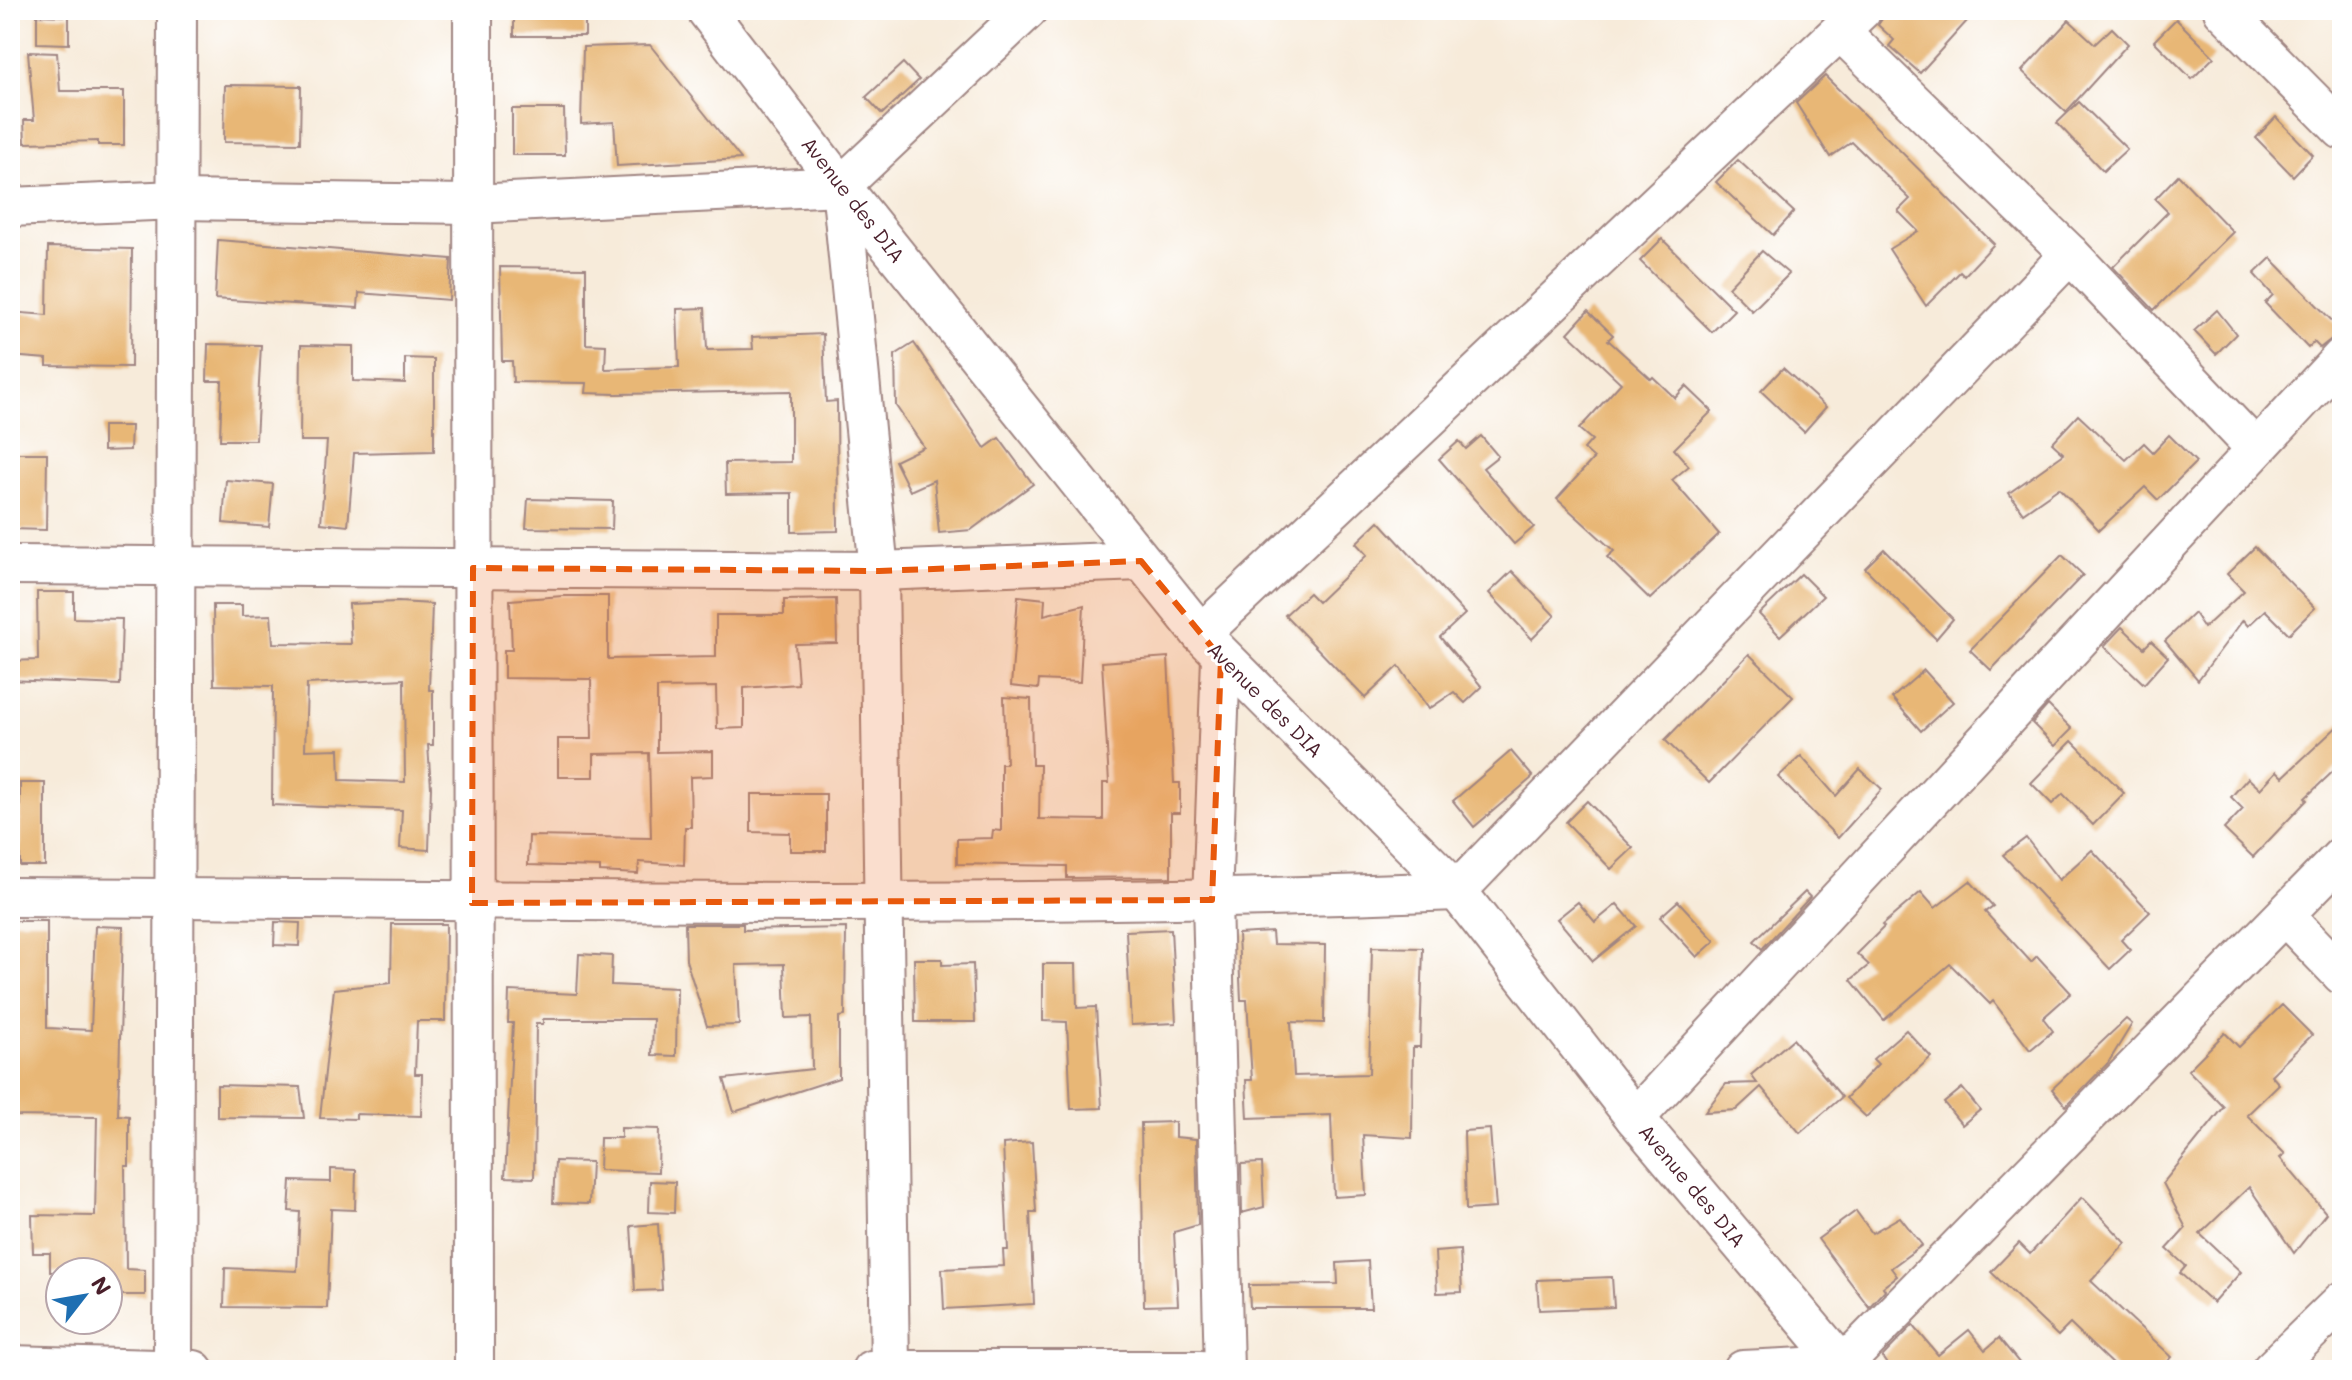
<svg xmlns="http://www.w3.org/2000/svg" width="2352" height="1380" font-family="Mali,sans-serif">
  <rect width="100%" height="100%" fill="#fff"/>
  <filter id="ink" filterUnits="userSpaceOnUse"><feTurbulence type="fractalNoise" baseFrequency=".0125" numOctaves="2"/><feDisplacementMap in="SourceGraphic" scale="16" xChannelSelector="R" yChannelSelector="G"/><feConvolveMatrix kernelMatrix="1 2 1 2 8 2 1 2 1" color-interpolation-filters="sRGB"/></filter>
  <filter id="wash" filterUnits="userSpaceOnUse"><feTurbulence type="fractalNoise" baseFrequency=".006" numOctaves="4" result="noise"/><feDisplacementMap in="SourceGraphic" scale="32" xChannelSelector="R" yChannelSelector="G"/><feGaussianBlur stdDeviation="1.8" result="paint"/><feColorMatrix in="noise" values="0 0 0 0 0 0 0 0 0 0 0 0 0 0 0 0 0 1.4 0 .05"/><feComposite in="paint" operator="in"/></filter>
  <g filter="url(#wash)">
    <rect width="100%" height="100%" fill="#f7ebda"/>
    <g id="blocks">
      <g fill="#e8b776" fill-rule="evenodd">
        <rect x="514" y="10" width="71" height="26"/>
        <polygon points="1888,10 1977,10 1920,73 1889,46 1894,40 1878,25"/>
        <polygon points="37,15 69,16 69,44 37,43"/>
        <polygon points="2176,19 2214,57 2192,79 2154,41"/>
        <polygon points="2069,20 2095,44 2112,28 2128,44 2066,112 2022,71"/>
        <polygon points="650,45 741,159 617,166 614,122 581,124 583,47"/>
        <polygon points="28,52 57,53 60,91 124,91 124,145 98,145 98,141 25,143 24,120 34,120"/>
        <polygon points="903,63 919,80 882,114 866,97"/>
        <polygon points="1825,76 1994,244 1964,276 1960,272 1926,306 1889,249 1918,231 1898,211 1910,199 1852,142 1830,157 1796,103"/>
        <polygon points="225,85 301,86 300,143 224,142"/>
        <polygon points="2079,102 2127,149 2103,171 2057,123"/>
        <polygon points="512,109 564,109 565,155 512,155"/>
        <polygon points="2276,117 2313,155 2293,176 2256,138"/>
        <polygon points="1738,160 1794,212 1773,235 1716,182"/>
        <polygon points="2178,175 2233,232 2154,310 2113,267 2168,212 2155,199"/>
        <polygon points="1662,239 1734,310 1712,332 1640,261"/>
        <polygon points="218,240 451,259 449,300 359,293 358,308 215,299"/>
        <polygon points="48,247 132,249 131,367 47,366 47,359 10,356 10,312 47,315"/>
        <polygon points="1762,251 1789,274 1752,311 1728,287"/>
        <polygon points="2271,258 2342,331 2342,336 2335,336 2320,348 2314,342 2308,348 2265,303 2273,295 2254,274"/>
        <polygon points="500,267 586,268 586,344 606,345 605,369 679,367 677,309 705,308 707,350 753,349 752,337 823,334 826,402 837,401 838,531 792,532 792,493 726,494 725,463 791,462 791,391 616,394 586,393 587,383 513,382 512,361 502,361"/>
        <polygon points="2217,310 2236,334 2216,354 2194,331"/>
        <polygon points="1588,311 1613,335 1608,340 1651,379 1653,377 1675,398 1686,386 1712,411 1674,449 1689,466 1672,480 1719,534 1650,599 1607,557 1614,551 1557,499 1594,458 1584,449 1592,440 1579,429 1621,383 1568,333"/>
        <polygon points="914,343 985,448 999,438 1033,484 971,530 939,533 934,480 910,491 895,461 924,447 896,406 895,355"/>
        <polygon points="208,344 261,345 256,440 220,440 222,381 207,381"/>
        <polygon points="301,345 353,346 353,381 405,383 405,358 434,359 434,451 354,453 348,526 321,523 327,441 300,441"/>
        <polygon points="1783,368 1826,407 1804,432 1761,391"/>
        <polygon points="2078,415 2126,460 2144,443 2153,452 2169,435 2196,462 2158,500 2145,487 2099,530 2059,488 2023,513 2009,493 2064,454 2052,443"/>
        <polygon points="103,426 131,426 130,450 103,451"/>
        <polygon points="1481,436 1498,456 1483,468 1534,527 1514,544 1439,459 1459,441 1466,449"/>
        <polygon points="10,453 47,453 46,530 10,529"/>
        <polygon points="226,480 273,484 269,527 223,523"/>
        <polygon points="528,499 613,501 612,529 526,528"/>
        <polygon points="1379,521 1465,614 1440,637 1482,687 1465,703 1454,692 1429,709 1399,666 1365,698 1285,615 1309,593 1318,602 1367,555 1356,543"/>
        <polygon points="2255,547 2315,608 2289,634 2265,610 2248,626 2243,620 2198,680 2165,641 2194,613 2204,628 2244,591 2227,574"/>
        <polygon points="1884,549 1953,619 1936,639 1865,568"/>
        <polygon points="2062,555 2083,575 1991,670 1970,650"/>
        <polygon points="1512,571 1555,616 1532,639 1489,593"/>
        <polygon points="1801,574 1823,596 1780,636 1759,614"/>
        <polygon points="37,592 74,592 74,618 122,619 120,685 10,680 10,661 38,660"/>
        <polygon points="563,596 608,596 608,659 716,657 716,615 784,615 784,600 836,599 837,643 795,644 798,684 744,688 744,728 717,729 716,687 657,688 657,752 713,751 713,776 690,777 691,827 685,827 684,865 639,862 638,874 600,872 600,867 528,865 529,836 651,838 649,753 594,754 594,777 558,777 558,739 592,739 591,679 504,678 504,650 512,650 510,600"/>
        <polygon points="1018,596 1045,599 1044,615 1084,605 1080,682 1039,680 1038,689 1011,686"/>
        <path d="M398,602L432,604L429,690H433V745H428L431,787L429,850L400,848L402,810L272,805L273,686L214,685L213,605H242V616L271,615L273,643L351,644L349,604ZM404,679L405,782L340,780L339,749L305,750L307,684Z"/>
        <polygon points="2122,627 2144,648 2151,641 2168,657 2144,684 2104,646"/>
        <polygon points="1749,654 1793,697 1709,783 1665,740"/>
        <polygon points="1168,657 1174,783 1180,783 1180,813 1171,813 1171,877 1067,878 1067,866 957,864 957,839 992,838 993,830 1001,831 1001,764 1006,764 1004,697 1031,699 1032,765 1040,765 1039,819 1103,820 1103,783 1109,783 1102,662"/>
        <polygon points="1924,670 1953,702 1921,731 1892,698"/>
        <polygon points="2048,705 2072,729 2055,746 2032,723"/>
        <polygon points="2342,722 2342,763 2305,798 2307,800 2253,857 2224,829 2243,809 2231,797 2248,778 2260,789 2277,771 2283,777"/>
        <polygon points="2072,741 2124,793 2093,825 2063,794 2052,804 2031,783"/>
        <polygon points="1511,751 1533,777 1474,827 1453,801"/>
        <polygon points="1801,756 1836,796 1860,769 1882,789 1838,838 1778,777"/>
        <rect x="20" y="783" width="25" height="83"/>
        <polygon points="751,794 826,794 826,851 790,851 790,833 751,832"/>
        <polygon points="1587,801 1633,848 1611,869 1566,822"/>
        <polygon points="2026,838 2059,880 2092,850 2150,912 2121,940 2130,950 2110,969 2003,855"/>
        <polygon points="1970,881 1993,906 1985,912 2031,962 2037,956 2071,993 2043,1018 2053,1031 2030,1050 1993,1001 1990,1004 1950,964 1884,1020 1851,980 1869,965 1857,954 1884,927 1882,925 1921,892 1935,908"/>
        <polygon points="1805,892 1810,897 1762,949 1754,941"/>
        <polygon points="1678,901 1715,941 1697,957 1660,917"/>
        <polygon points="1578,902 1595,922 1617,904 1636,926 1593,961 1557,919"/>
        <polygon points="10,921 47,921 47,1028 91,1030 95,926 123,927 118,1115 129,1116 129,1166 125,1166 126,1269 145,1270 145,1295 108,1295 108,1272 50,1272 50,1253 33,1253 32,1215 95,1216 97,1117 10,1116"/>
        <polygon points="275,922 300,923 299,946 274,945"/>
        <polygon points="392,924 446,924 445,1021 417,1021 415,1074 422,1074 421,1116 356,1114 356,1119 320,1118 334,989 391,983"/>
        <polygon points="685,924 743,924 743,930 846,928 845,1016 839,1017 839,1078 734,1112 724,1079 812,1069 811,1017 786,1018 784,964 736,965 739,1025 707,1026 686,960"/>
        <polygon points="1171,929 1176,1023 1131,1025 1126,931"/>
        <polygon points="1272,932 1273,944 1325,945 1324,1023 1291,1022 1294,1076 1369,1074 1372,947 1423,948 1420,1047 1413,1047 1412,1138 1363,1135 1366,1195 1334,1197 1331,1115 1248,1118 1246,1080 1252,1080 1247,1000 1241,1000 1238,934"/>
        <polygon points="579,954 612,956 611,985 677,988 676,1056 652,1055 653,1019 543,1019 543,1024 536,1024 534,1178 505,1177 513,1023 508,1023 509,991 577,994"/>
        <polygon points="914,959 942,959 942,965 973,964 975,1022 915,1022"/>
        <polygon points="1043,964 1076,964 1077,1008 1096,1007 1102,1108 1071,1109 1067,1022 1043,1021"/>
        <polygon points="2282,1005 2312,1035 2271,1075 2279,1084 2247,1115 2285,1154 2280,1158 2326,1213 2294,1253 2249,1187 2200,1234 2241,1272 2213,1303 2180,1273 2186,1266 2167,1249 2186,1228 2163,1183 2224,1107 2188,1070 2225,1033 2239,1047"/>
        <polygon points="2126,1019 2132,1024 2108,1063 2066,1106 2052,1089"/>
        <polygon points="1906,1030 1931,1057 1866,1117 1846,1098 1878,1064 1873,1059"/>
        <polygon points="1793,1039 1842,1097 1800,1133 1761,1087 1736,1110 1705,1112 1726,1084 1757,1083 1751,1075"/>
        <polygon points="217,1085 300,1087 304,1118 217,1117"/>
        <polygon points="1962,1088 1980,1110 1962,1125 1944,1103"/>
        <polygon points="1175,1122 1175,1137 1196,1139 1198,1225 1174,1232 1178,1305 1144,1306 1141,1123"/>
        <polygon points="621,1128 659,1129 658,1172 599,1170 600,1138 621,1138"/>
        <polygon points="1490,1129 1496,1208 1466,1210 1464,1131"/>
        <polygon points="1032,1142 1036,1212 1030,1212 1034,1304 944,1309 942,1269 1004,1266 1003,1250 1008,1250 1003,1144"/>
        <polygon points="555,1161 591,1162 589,1204 553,1203"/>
        <polygon points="1262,1163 1264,1207 1242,1213 1241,1164"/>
        <polygon points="331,1169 356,1170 355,1210 331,1209 327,1308 224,1307 225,1268 297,1271 300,1212 289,1211 291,1181 331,1182"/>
        <polygon points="650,1181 675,1182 674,1213 649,1212"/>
        <polygon points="2082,1197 2126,1243 2091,1281 2172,1357 2160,1370 2118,1370 2070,1324 2058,1336 1991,1272 2019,1243 2030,1254"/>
        <polygon points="1856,1211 1872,1233 1900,1217 1922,1245 1891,1268 1897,1276 1883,1287 1885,1290 1869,1307 1818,1239"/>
        <polygon points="658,1224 662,1290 635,1291 631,1226"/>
        <polygon points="1460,1250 1462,1292 1437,1293 1435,1252"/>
        <polygon points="1368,1261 1371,1308 1250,1308 1249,1285 1338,1284 1337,1263"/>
        <polygon points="1612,1277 1614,1307 1539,1310 1537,1280"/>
        <polygon points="1913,1325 1938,1355 1969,1330 1985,1350 1999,1338 2025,1370 1891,1370 1882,1357"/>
      </g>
    </g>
  </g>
  <g filter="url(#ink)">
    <use href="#blocks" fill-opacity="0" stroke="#a08582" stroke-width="2"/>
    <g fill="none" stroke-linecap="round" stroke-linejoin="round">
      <defs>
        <g id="minor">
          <polyline points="473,10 474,1370"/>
          <polyline points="706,10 841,186 1201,634 1457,891 1635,1118 1847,1370"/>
          <polyline points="2223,10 2342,130"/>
          <polyline points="1840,31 2070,254 2255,448"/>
          <polyline points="841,186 879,571 890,1369"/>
          <polyline points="10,207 177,200 471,204 841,186 1028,10"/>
          <polyline points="10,565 879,571 1141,561"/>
          <polyline points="1201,634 1862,10"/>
          <polyline points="1221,658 1212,900 1224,1370"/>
          <path d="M10,897C493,899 975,910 1457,891L2070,254"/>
          <polyline points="2286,917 2342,975"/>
          <polyline points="1635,1118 2342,357"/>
          <polyline points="10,1365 194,1370"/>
          <polyline points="173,1369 177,10"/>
          <polyline points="871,1370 1201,1370"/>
          <polyline points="1743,1370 1843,1365 2342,856"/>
          <polyline points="2271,1370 2342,1301"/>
        </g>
      </defs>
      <use href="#minor" stroke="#a08582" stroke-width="42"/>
      <use href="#minor" stroke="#fff" stroke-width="38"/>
    </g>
  </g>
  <path fill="#e8590c" fill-opacity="0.2" stroke="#e8590c" stroke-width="6" stroke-dasharray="16 10" stroke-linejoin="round" d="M1141,561L1221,658L1212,900L472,903L473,568L879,571Z"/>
  <g text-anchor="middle" stroke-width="6" stroke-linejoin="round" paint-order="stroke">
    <g font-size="20" fill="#4a1f2b" stroke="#fff">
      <text transform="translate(853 200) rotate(52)" y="7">Avenue des DIA</text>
      <text transform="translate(1265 700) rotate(45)" y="7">Avenue des DIA</text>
      <text transform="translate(1692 1186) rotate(50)" y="7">Avenue des DIA</text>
    </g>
  </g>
  <rect width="2352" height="1380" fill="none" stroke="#fff" stroke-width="40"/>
  <g transform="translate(84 1296) rotate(59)"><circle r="38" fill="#ffffff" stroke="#b7a5aa" stroke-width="2"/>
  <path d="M0-6L14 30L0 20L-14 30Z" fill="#1f6fb2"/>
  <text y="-12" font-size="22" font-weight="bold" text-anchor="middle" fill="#4a1f2b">N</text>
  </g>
</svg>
